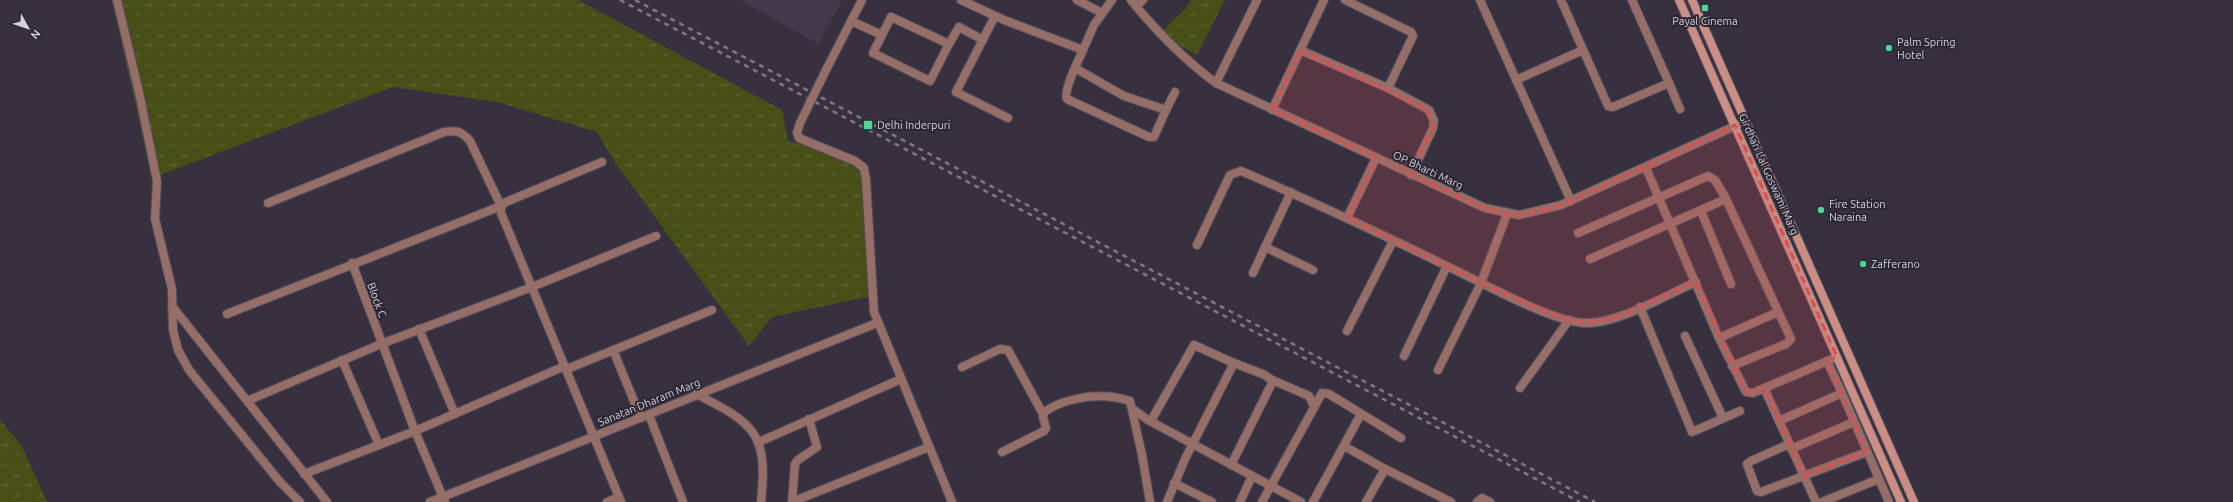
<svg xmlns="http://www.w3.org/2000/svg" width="2233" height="502" font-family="Ubuntu,sans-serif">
  <defs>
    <pattern id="grass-tufts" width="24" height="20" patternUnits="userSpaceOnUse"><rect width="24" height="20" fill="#474f17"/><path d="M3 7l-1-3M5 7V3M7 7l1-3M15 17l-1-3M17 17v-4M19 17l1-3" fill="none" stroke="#616738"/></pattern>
  </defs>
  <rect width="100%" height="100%" fill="#37303f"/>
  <polygon fill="#42394d" points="739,0 842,0 819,44"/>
  <g fill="url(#grass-tufts)">
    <polygon points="112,0 578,0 782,110 788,141 857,158 867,167 877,295 772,317 749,346 614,161 597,132 497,102 393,87 152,178"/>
    <polygon points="1191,0 1225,0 1197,55 1159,34 1186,8"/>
    <polygon points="0,420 22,446 47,502 0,502"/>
  </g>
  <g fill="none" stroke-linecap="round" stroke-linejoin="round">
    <defs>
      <g id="street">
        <polyline points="117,0 139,92 157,181 155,219 172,289 173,330 178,350 189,370 280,482 300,502"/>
        <polyline points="961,0 1004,20 1083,50 1094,25 1112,0"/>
        <polyline points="1077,0 1102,13"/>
        <path d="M1131,0C1157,32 1182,58 1216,83L1485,208L1519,215L1561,205L1746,121"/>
        <polyline points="1345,0 1411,32 1413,36 1388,88"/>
        <polyline points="1480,0 1571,201"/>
        <polyline points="1561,0 1608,106 1613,107 1669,83 1680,109"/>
        <polyline points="1632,0 1669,83"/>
        <polyline points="1136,6 1143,0"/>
        <polyline points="995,16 956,92 1008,118"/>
        <polygon points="891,17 949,44 930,81 873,53"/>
        <polyline points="851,21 882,35"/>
        <polyline points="949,44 959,27 983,40"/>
        <polyline points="1300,50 1388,88 1429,110 1434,121 1433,128 1411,175"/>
        <path d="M1075,68L1124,96L1166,110L1154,137H1149L1067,99C1063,91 1079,59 1083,50"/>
        <polyline points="826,70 862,0"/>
        <polyline points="1516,80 1583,50"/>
        <polyline points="1216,83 1257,0"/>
        <polyline points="1166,110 1175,92"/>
        <polyline points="1272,110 1324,0"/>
        <polyline points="800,123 797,133 799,138 855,161 864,168 866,180 874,312 952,502"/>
        <polyline points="602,162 506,202 501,206 501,213 621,502"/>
        <polyline points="1646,168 1719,338 1746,392 1753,393 1837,357"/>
        <polyline points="1701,211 1731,284"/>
        <polyline points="1347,218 1376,158"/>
        <polyline points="1578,233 1708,176 1715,180 1726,199"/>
        <path d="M1197,245L1230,175L1241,171C1316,203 1390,238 1463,274C1492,288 1556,323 1586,323C1618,324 1666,295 1696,282"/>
        <polyline points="1265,247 1313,270"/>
        <polyline points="1590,259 1726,199 1791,339 1786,344 1732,366"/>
        <polyline points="352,263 415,431 445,502"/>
        <polyline points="1253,273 1291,192"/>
        <polyline points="172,306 327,502"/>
        <polyline points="1640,307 1692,432 1740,411"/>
        <path d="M227,314L501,206L470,141C461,131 457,130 444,132L268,203"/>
        <polyline points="419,329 455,414"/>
        <polyline points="1347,331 1393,241"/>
        <polyline points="1685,336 1723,418"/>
        <polyline points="1719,338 1778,312"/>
        <polyline points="613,350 641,418"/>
        <polyline points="1404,356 1447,266"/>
        <polyline points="342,360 379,445"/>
        <polyline points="962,367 1000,349 1008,350 1043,414"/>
        <polyline points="567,369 712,310"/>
        <polyline points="1438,370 1481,283 1507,214"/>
        <polyline points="1520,388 1569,320"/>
        <polyline points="1764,388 1816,502"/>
        <polyline points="1842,393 1889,502"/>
        <path d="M696,394C756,424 768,434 761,502"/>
        <polyline points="247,401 381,344 532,287 656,236"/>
        <polyline points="1134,410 1148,420 1152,419 1194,345 1229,361 1265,375 1270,379 1309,396 1314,406"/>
        <polyline points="649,415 683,502"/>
        <polyline points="1148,420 1301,502"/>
        <polyline points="1779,421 1842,393 1827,361"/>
        <polyline points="759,442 901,379"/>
        <polyline points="1789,444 1751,461 1747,464 1757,491 1761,492 1867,452"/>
        <polyline points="1344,446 1385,469"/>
        <polyline points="1791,449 1854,422"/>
        <path d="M1002,452L1044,431L1046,428L1043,417L1044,412C1068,396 1103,392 1130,401L1142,455L1150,502"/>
        <polyline points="1231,465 1273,381"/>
        <polyline points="304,474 415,431 565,366"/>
        <polyline points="1174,483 1212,502"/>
        <polyline points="430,502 877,323"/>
        <polyline points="607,502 619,497"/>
        <polyline points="792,502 929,447"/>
        <polyline points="792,502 795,464 798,460 817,447 809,419"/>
        <polyline points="1167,502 1185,459 1234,363"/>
        <polyline points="1240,502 1252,476"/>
        <polyline points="1262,502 1322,393 1329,394 1401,438"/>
        <polyline points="1313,502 1361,414"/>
        <polyline points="1366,502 1385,469 1451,502"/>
        <polyline points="1477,502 1482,498 1490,502"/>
        <polyline points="1822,502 1879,479"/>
      </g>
      <g id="secondary">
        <polyline points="1679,0 1901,502"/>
        <polyline points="1692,0 1914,502"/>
      </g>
    </defs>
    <use href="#street" stroke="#534d5b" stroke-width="10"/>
    <use href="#secondary" stroke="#534d5b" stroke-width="10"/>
    <use href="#street" stroke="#956e68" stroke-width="8"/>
    <use href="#secondary" stroke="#cb8e85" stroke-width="8"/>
    <g stroke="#7e7985" stroke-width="2.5" stroke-dasharray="5 5" stroke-linecap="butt">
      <polyline points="620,0 1580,502"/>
      <polyline points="635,0 1595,502"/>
    </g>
    <defs>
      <polyline id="street-bridge" points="800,123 826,70"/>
    </defs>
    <use href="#street-bridge" stroke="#534d5b" stroke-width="10" stroke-linecap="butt"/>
    <use href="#street-bridge" stroke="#956e68" stroke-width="8"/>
  </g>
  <path fill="#d65254" fill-opacity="0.2" stroke="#d65254" stroke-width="3" stroke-dasharray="8 5" stroke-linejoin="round" d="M1300,50L1429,110L1433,128L1411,175L1485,208L1507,214L1519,215L1561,205L1735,125L1837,357L1827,361L1867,452L1804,476L1764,388L1749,394L1743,388L1696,282L1616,318L1585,323L1566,320L1504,294L1347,218L1376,158L1272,110Z"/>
  <g fill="#4ed399" stroke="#2c2734" stroke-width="1.5">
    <rect x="1701" y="4" width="8" height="8" rx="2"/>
    <circle cx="1889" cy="48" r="4"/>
    <rect x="863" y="120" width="10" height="10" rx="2"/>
    <circle cx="1821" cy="210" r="4"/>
    <circle cx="1863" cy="264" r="4"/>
  </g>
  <g text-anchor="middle" stroke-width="4" stroke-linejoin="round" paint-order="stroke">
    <g font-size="11" fill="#d4d0d9" stroke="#2c2734" text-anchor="start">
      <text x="1705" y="25" text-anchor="middle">Payal Cinema</text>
      <text x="1897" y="46">Palm Spring<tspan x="1897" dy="13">Hotel</tspan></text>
      <text x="877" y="129">Delhi Inderpuri</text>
      <text x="1829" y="208">Fire Station<tspan x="1829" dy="13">Naraina</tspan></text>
      <text x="1871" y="268">Zafferano</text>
    </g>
    <g font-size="11" fill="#d4d0d9" stroke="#2c2734">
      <text transform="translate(1428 170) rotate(25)" y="4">OP Bharti Marg</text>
      <text transform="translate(1769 174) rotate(66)" y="4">Girdhari Lal Goswami Marg</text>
      <text transform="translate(377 300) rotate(70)" y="4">Block C</text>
      <text transform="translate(649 402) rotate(-22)" y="4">Sanatan Dharam Marg</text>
    </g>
  </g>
  <g transform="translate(28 28) rotate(130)" stroke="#2c2734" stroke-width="3" paint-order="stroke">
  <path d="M0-3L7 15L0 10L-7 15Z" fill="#d4d0d9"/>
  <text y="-6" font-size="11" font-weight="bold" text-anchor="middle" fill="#d4d0d9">N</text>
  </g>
</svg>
